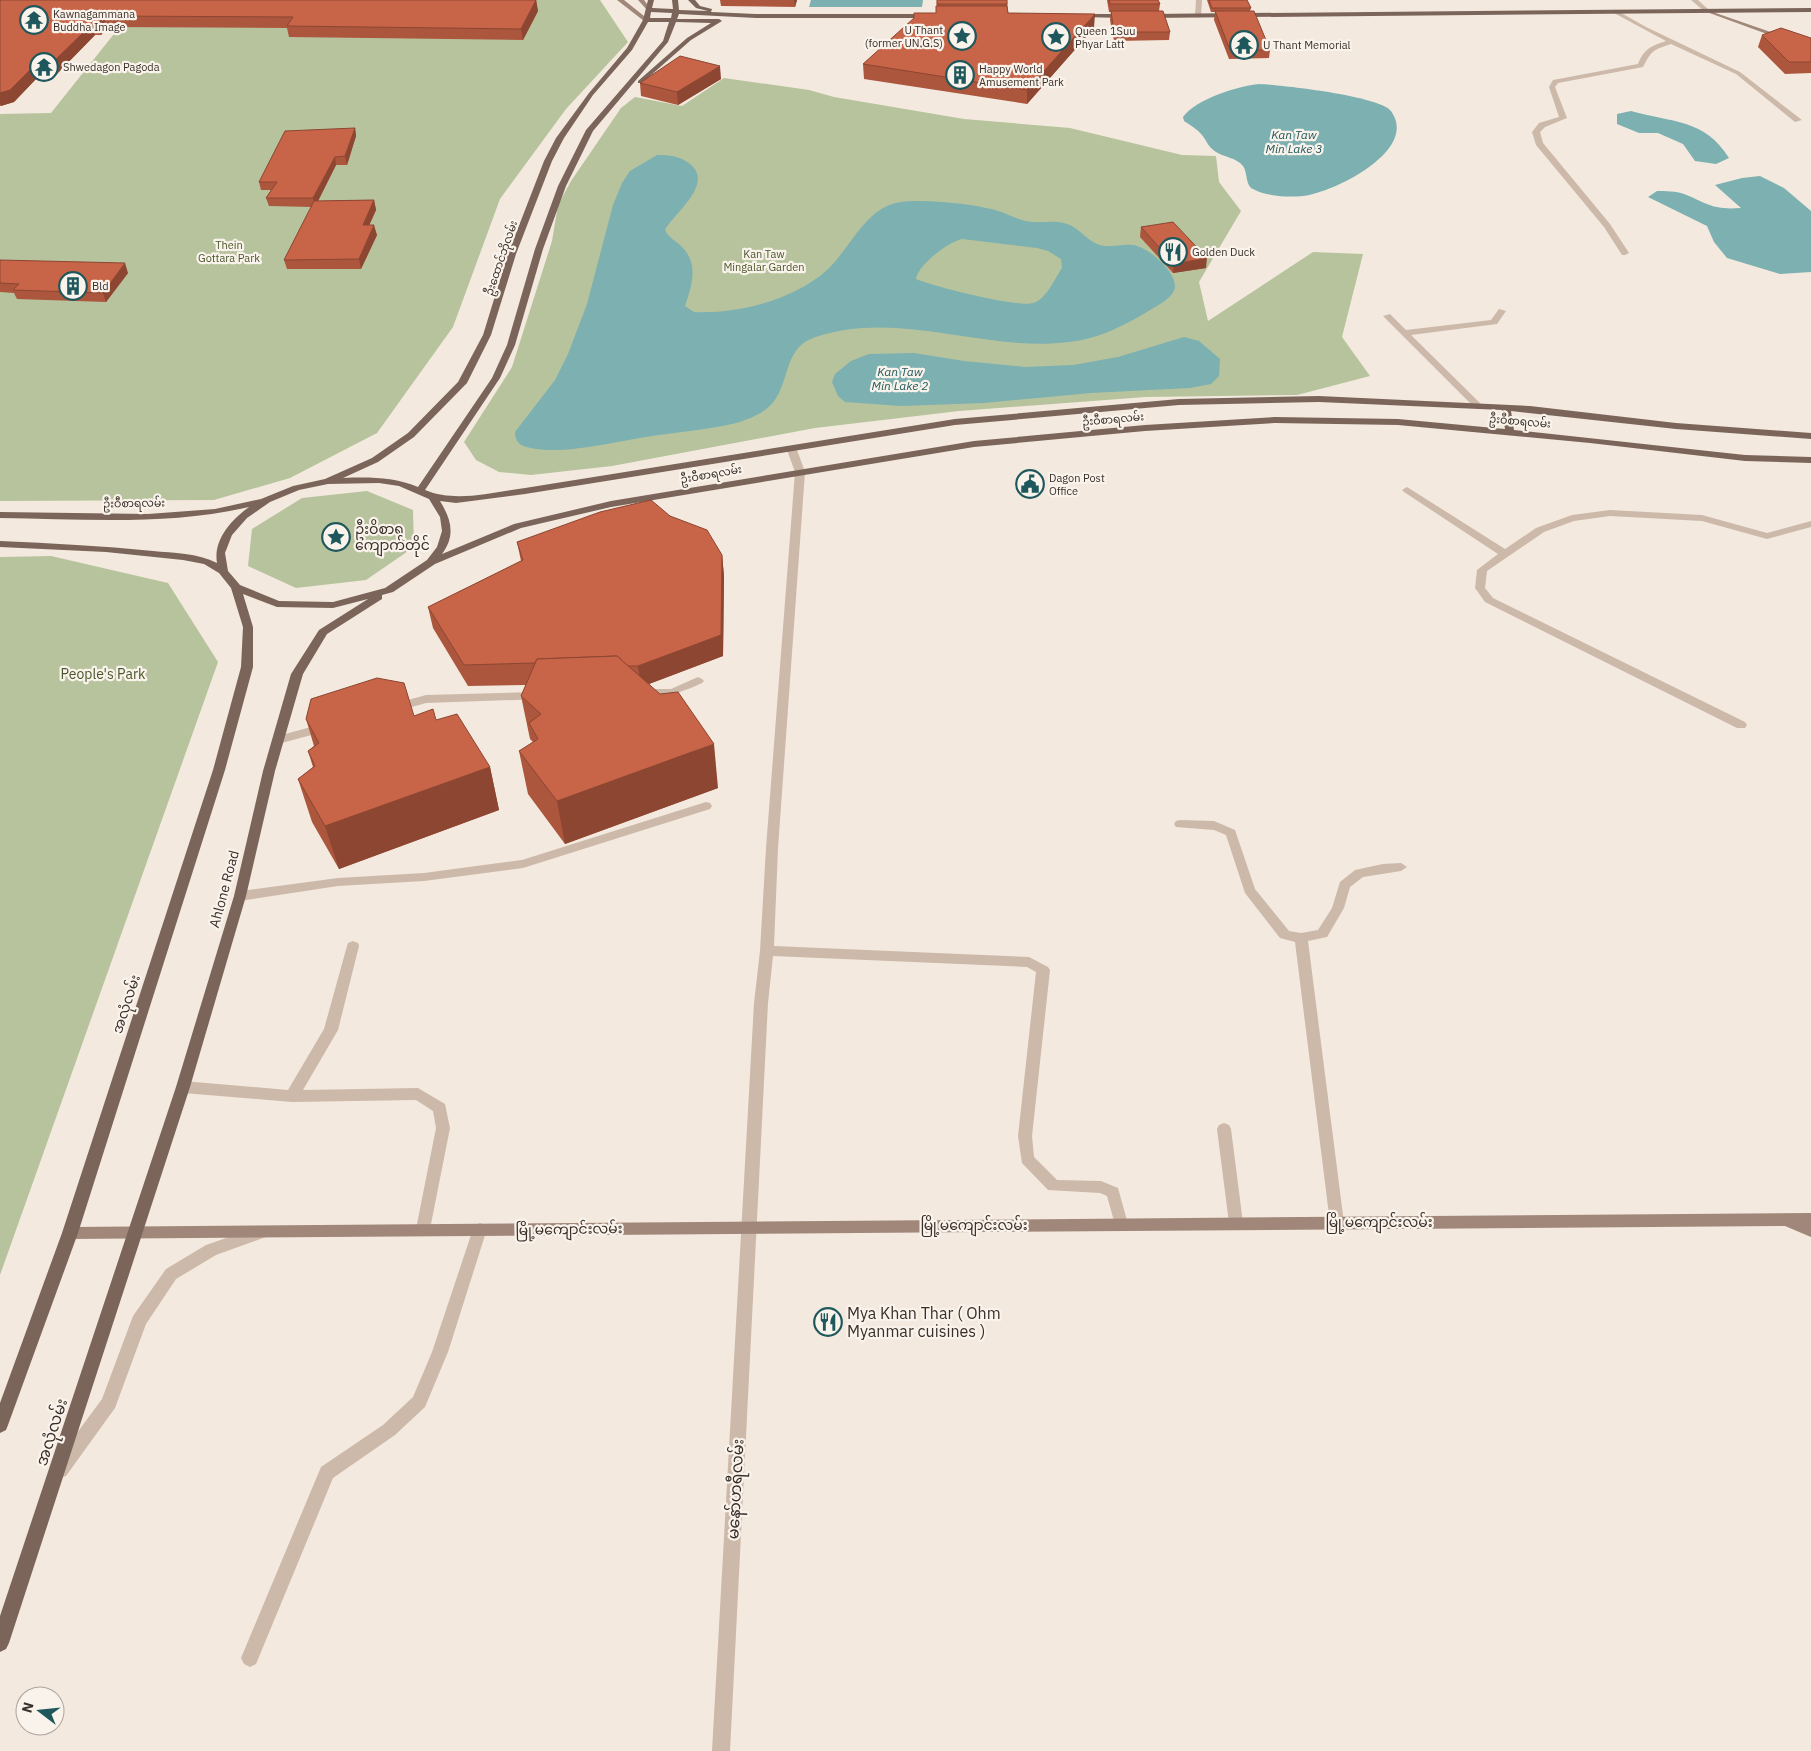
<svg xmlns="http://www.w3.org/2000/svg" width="1811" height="1751" font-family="'IBM Plex Sans','Noto Sans Myanmar',sans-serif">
  <rect width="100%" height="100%" fill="#f3e9de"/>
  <g fill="#b7c39d">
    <polygon points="141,0 600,0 628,42 566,109 500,199 453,327 377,433 290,478 214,500 0,501 0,114 51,113"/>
    <polygon points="724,78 809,90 834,97 964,119 1070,128 1182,155 1216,156 1219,182 1241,211 1199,282 1208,321 1313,252 1363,254 1342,337 1370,376 1297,395 1146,397 959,411 815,428 612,466 531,475 499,472 476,460 464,442 512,367 552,241 558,205 571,181 621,108 635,97 682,106"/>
    <polygon points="367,491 413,510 414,547 366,580 296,588 248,566 252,529 302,498"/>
    <polygon points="51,556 168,583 218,662 0,1275 0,557"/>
  </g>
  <g fill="#7cb0b1" fill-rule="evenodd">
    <polygon points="811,0 923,0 922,7 809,7"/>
    <path d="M1259,84C1281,85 1380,96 1391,111C1419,150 1337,190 1309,195C1294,198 1267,197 1253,189C1245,185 1248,173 1243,166C1237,158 1224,157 1216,152C1208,147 1207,141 1202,135C1197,129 1190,125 1184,121L1183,117C1196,99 1238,86 1259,84Z"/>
    <path d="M1631,111C1672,123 1704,118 1729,158L1716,164L1695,161L1683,144L1658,133H1639L1617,124V114Z"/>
    <path d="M657,155C670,155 680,156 690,164C715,184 673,214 665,230C668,237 676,241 682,247C699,264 692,285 685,306L694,312C738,314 794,300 827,270C851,248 865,207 901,202C925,199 975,204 998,211C1006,213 1014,218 1022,220C1036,225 1052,219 1067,224C1082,229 1088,244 1105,246C1116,247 1127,243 1137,246C1151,250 1176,272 1175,287C1173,299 1156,306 1147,312C1123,326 1098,339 1069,342C984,353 898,308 813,338C780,350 792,391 765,410C757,416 746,420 736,423C707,430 676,432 646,437C613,442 564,455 531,448C521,446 515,443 515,432L555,380L568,354L587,304L613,205L622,183L630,171ZM962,239L1037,248L1048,251L1061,259L1062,268C1055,278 1046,300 1033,303C1018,308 932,286 916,279C918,265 948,242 962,239Z"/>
    <path d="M1760,176L1784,188L1811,211V272L1780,274L1727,258L1714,242L1707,226L1648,197L1657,191C1665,191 1676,191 1684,194C1709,204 1712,210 1741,208L1715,185L1742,178Z"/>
    <polygon points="1184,337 1199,341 1220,359 1219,376 1211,384 1190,388 1091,393 984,403 901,406 845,402 838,396 832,382 835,374 851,361 869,354 914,353 964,361 1025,367 1073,365 1118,357"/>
  </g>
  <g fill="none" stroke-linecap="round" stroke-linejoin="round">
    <g fill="#ccb9a9" fill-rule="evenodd">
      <polygon points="1196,0 1202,0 1201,16 1198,18 1195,16"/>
      <polygon points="1691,0 1698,0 1709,10 1704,11"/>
      <path d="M1612,10H1616L1646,27L1740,72L1802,120L1795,122L1736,74L1671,44C1653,50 1652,50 1643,67L1558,83L1555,87L1567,118L1545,127L1540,132L1543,143L1610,224L1629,253L1625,255H1622L1604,227L1536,145L1532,132L1539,123L1559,117L1549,87L1553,80L1638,64C1644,49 1651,46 1666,41L1612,12Z"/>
      <polygon points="1499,309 1506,311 1497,324 1411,335 1481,404 1481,408 1475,408 1383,316 1390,314 1406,330 1491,320"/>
      <polygon points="792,447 797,450 805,472 778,848 774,946 1029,957 1048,967 1050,970 1032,1136 1034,1157 1057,1180 1101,1181 1118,1188 1128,1224 1126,1228 1121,1230 1116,1228 1107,1196 1100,1193 1048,1190 1022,1163 1018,1136 1036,972 1027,967 773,956 768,1003 730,1751 712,1751 754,1003 760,951 766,848 795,472 787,450"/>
      <polygon points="1407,487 1505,549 1536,528 1572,515 1610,510 1702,515 1767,533 1811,521 1811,527 1767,539 1702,521 1610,516 1574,521 1544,532 1487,571 1485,588 1493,598 1745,722 1747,725 1745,728 1737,728 1485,602 1475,588 1477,570 1498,554 1404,492 1402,490"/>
      <path d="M698,677L702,679L704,681L702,683C688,690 648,705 636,693L642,689H671Z"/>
      <polygon points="537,692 541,693 543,696 541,699 426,703 394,712 388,708 390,705 426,695"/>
      <polygon points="326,723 330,724 332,727 330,730 278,744 272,740 274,737"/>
      <polygon points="706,802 710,803 712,806 710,809 523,868 424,881 338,886 240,901 234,896 240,891 338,878 424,873 522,860"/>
      <polygon points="1180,820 1214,821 1235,830 1255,889 1289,931 1301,933 1318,930 1332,908 1340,882 1355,870 1383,864 1401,863 1407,867 1401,871 1363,877 1350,887 1344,908 1327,937 1308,941 1344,1223 1342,1227 1337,1229 1332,1227 1330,1223 1295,942 1280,938 1245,893 1226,835 1214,830 1176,827 1174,824 1176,821"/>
      <polygon points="353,941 358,943 359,946 338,1030 303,1090 418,1088 445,1104 450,1128 430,1229 428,1233 423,1235 418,1233 416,1229 436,1128 433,1111 416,1100 292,1102 183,1093 178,1091 176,1087 178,1083 183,1081 288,1090 324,1029 347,946 348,943"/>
      <polygon points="1224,1123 1229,1125 1231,1129 1243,1223 1241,1227 1236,1229 1231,1227 1229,1223 1217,1129 1219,1125"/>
      <polygon points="480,1223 485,1225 487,1229 448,1352 425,1407 395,1435 333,1478 256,1664 250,1667 244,1664 241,1658 321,1467 383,1425 413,1397 432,1352 473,1229 475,1225"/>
    </g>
    <polygon fill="#ccb9a9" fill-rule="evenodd" points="261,1226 266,1227 269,1232 266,1237 216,1255 176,1279 146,1324 115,1408 66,1476 60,1478 54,1476 52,1470 54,1464 102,1399 133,1316 166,1269 206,1245"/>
    <g fill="#a0877a" fill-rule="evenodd">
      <polygon points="617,0 624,0 649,20 644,21"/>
      <polygon points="638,0 644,0 652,11 648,11"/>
      <polygon points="1704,9 1811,46 1811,50 1704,11"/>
      <polygon points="1811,1213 1811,1237 1785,1226 70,1239 65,1238 62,1233 65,1228 70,1227"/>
    </g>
    <g fill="#7b655a" fill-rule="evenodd">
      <path d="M648,0H654L652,8L673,9L672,0H678L679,10L708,11L696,8L688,0H695L700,6L712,9L711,12L756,14H930L933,16L930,18H756L679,14L677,19H719L722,21L691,40L642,83H638V81L687,38L711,23L676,22L668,42L593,131L566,186L543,249L515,345L500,378L425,490C456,503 493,492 525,488L955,419L1179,399L1319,396L1530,406L1676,423L1811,433V439L1676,429L1511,411L1514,430L1745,455L1811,457V463L1745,461L1590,443L1398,425L1275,423L1145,431L974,447L611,507L521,528L435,564L393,592L382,595V599L327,634L303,674L275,771L246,896L190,1087L9,1643L6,1649L0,1652V1616L176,1087L234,896L263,771L291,674L319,630L368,599L333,608L277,607L243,594L253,627V667L225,770L78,1233L8,1425L6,1430L0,1433V1403L62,1233L213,770L241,667L243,627L231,588L219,573L204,564L183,560L106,552L0,547V541C51,543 102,546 153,551C173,553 198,553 217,563C213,540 231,520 249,507C168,526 83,519 0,518V512L148,514L215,509L261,499L293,486L325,479L372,458L408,433L458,382L483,335L508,254L544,161L556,138L589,93L627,48L643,20ZM651,12L672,13L671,18H650ZM648,22H669L663,41L586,130L558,186L535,249L507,345L492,378L418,487C393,477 370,477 343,478L378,462L414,437L467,383L491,335L516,254L552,161L564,138L593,95L632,50ZM1319,402L1502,410L1505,429L1398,419L1275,417L1145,425L974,441L611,501L514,524L442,554C456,535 451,519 440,501L456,503L525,494L955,425L1179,405ZM379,483L399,486L429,499L440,517L442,531L437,547L427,560L385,588L333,602L279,601L240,585L228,571L225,553L232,535L247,518L270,502L299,490L328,484Z"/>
      <polygon points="1811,8 1811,12 1147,18 1144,16 1147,14"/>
      <polygon points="1080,14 1127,14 1130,16 1127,18 1078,17"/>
    </g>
  </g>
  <g fill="#ac563d">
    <polygon points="0,0 536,0 538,11 523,40 289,37 287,28 107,27 101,35 95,35 51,80 36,79 14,102 0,106"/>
    <polygon points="720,0 797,0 795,7 721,6"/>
    <polygon points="937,0 1007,0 1008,13 1094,28 1027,104 864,79 863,64 936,13"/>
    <polygon points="1107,0 1158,0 1160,4 1159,11 1170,32 1169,40 1114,41 1110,20 1111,12 1109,12"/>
    <polygon points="1207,0 1247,0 1251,8 1250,11 1270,50 1269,58 1229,59 1214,20 1215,12 1211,12"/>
    <polygon points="1762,35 1811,38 1811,73 1785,74 1758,47"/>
    <polygon points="721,79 678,105 641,96 640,83"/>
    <polygon points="355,128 356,136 347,165 336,165 318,201 374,200 376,210 369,225 377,235 361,269 287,269 284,260 312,207 269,206 266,198 271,190 261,190 259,182"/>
    <polygon points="1141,227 1206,268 1173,273 1140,237"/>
    <polygon points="0,260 128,273 106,302 17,299 14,293 0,292"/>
    <polygon points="670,516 722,555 724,576 723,656 649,684 718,788 565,844 528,794 519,751 533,742 530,739 521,696 526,685 468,686 433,628 428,607 521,561 517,542"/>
    <polygon points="414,716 436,720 490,767 499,810 339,869 312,822 298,779 313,767 308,751 314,746 306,719"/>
  </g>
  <g fill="#8c4632">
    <polygon points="536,0 538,11 523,40 521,29"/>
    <polygon points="794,0 797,0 795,7"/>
    <polygon points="1095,14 1094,28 1027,104 1027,90"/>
    <polygon points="104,16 107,27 101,35 97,24"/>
    <polygon points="92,24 95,35 51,80 47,68"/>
    <polygon points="720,66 721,79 678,105 677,92"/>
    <polygon points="32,68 36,79 14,102 1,106 0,102 0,93"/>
    <polygon points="355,128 356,136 347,165 345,156"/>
    <polygon points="335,157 336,165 315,207 313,198"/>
    <polygon points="374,200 376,210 365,235 363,225"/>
    <polygon points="374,225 377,235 361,269 359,259"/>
    <polygon points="1207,258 1206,268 1173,273 1174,264"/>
    <polygon points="125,263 128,273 106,302 103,293"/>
    <polygon points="722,555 724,576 723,656 641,687 638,666"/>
    <polygon points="714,744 718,788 565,844 557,801"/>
    <polygon points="490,767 499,810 339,869 325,826"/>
  </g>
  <g fill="#c86447" stroke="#8c4632">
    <polygon points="0,0 536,0 521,29 287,26 293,17 104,16 97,24 92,24 47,68 32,68 10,90 0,93"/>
    <rect x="937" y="0" width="70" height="4"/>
    <polygon points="1109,0 1158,0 1160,4 1110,4"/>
    <polygon points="1209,0 1247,0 1251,8 1212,8"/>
    <polygon points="936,6 1007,6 1008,13 1095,14 1027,90 863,64 914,18 914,13 936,13"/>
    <polygon points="1111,11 1163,11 1170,32 1114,32"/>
    <polygon points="1215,11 1254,11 1270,50 1230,50"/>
    <polygon points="1781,28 1811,38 1811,62 1789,62 1762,35"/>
    <polygon points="680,56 720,66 677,92 640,83"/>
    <polygon points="355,128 345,156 335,157 313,198 266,198 277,182 259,182 285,131"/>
    <polygon points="374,200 363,225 374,225 359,259 284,260 314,201"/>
    <polygon points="1173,222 1207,258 1174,264 1141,227"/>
    <polygon points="0,260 125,263 103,293 13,290 19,284 0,283"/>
    <polygon points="651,500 670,516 707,530 722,555 721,635 638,666 628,666 617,656 537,659 535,663 464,665 428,607 523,560 517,542 600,512"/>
    <polygon points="617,656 660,694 678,692 714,744 557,801 519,751 538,739 529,723 541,714 521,696 537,659"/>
    <polygon points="377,678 404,683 414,716 433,709 436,720 457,714 490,767 325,826 298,779 315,766 308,751 319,743 306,719 311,699"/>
  </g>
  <defs>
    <symbol id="temple-ring" viewBox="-11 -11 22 22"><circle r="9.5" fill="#faf3eb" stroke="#1e585c" stroke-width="1.5"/><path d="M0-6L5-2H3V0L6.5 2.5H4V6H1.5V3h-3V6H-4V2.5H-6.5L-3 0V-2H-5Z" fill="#1e585c"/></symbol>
    <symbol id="sight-ring" viewBox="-11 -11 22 22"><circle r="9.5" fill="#faf3eb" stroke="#1e585c" stroke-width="1.5"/><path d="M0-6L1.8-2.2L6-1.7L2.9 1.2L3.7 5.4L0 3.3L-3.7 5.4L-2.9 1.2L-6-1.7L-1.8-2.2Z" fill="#1e585c"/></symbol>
    <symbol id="building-ring" viewBox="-11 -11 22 22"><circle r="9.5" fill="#faf3eb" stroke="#1e585c" stroke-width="1.5"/><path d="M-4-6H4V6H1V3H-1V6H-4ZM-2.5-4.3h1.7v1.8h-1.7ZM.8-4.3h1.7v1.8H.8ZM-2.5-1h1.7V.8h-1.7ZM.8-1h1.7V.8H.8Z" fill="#1e585c"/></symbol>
    <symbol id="restaurant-ring" viewBox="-11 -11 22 22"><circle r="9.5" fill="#faf3eb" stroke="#1e585c" stroke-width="1.5"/><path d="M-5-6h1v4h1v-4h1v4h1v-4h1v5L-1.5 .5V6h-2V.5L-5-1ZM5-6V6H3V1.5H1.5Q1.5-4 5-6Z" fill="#1e585c"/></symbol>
    <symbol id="civic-ring" viewBox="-11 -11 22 22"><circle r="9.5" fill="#faf3eb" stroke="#1e585c" stroke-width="1.5"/><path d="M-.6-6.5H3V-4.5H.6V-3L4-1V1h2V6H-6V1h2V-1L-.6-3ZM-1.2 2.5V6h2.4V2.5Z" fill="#1e585c"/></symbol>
  </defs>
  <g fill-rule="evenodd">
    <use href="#temple-ring" x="18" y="4" width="32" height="32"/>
    <use href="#sight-ring" x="946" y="20" width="32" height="32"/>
    <use href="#sight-ring" x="1040" y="21" width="32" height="32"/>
    <use href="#temple-ring" x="1228" y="29" width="32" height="32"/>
    <use href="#temple-ring" x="28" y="51" width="32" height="32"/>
    <use href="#building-ring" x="944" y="59" width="32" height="32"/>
    <use href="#restaurant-ring" x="1157" y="236" width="32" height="32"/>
    <use href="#building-ring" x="57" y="270" width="32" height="32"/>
    <use href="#civic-ring" x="1014" y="468" width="32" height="32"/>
    <use href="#sight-ring" x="320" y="521" width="32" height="32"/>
    <use href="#restaurant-ring" x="812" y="1306" width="32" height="32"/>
  </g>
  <g text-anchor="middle" stroke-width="4.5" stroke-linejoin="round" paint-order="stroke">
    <g font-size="11" fill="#392e29" stroke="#faf3eb" text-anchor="start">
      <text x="53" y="18">Kawnagammana<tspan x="53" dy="13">Buddha Image</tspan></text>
      <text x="943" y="34" text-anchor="end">U Thant<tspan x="943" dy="13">(former UN.G.S)</tspan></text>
      <text x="1075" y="35">Queen 1Suu<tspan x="1075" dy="13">Phyar Latt</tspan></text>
      <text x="1263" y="49">U Thant Memorial</text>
      <text x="63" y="71">Shwedagon Pagoda</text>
      <text x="979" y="73">Happy World<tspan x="979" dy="13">Amusement Park</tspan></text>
      <text x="1192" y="256">Golden Duck</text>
      <text x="92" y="290">Bld</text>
      <text x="1049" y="482">Dagon Post<tspan x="1049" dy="13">Office</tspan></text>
    </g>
    <g font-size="11" fill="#49582c" stroke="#faf3eb">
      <text x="229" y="249">Thein<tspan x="229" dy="13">Gottara Park</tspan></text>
      <text x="764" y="258">Kan Taw<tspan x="764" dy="13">Mingalar Garden</tspan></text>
    </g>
    <g font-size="11" fill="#392e29" stroke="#faf3eb">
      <text transform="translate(501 258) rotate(-71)" y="4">ဦးထောင်ဘိုလမ်း</text>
      <text transform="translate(1113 419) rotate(-5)" y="4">ဦးဝီစာရလမ်း</text>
      <text transform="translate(1520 421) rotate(5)" y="4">ဦးဝီစာရလမ်း</text>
      <text transform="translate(711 474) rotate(-10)" y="4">ဦးဝီစာရလမ်း</text>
      <text transform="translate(134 503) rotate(-1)" y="4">ဦးဝီစာရလမ်း</text>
    </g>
    <g font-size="12" font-style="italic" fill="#1e585c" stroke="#faf3eb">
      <text x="1294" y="139">Kan Taw<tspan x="1294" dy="14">Min Lake 3</tspan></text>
      <text x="900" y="376">Kan Taw<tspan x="900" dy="14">Min Lake 2</tspan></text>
    </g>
    <g font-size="14" fill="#392e29" stroke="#faf3eb" text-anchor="start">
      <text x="355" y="534">ဦးဝိစာရ<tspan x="355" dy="16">ကျောက်တိုင်</tspan></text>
    </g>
    <g font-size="14" fill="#49582c" stroke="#faf3eb">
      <text x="103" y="679">People's Park</text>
    </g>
    <g font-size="14" fill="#392e29" stroke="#faf3eb">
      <text transform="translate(224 889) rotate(-75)" y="5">Ahlone Road</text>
      <text transform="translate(126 1004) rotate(-72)" y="5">အလုံလမ်း</text>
      <text x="1379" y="1227">မြို့မကျောင်းလမ်း</text>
      <text x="974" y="1230">မြို့မကျောင်းလမ်း</text>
      <text transform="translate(569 1229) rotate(-1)" y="5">မြို့မကျောင်းလမ်း</text>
    </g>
    <g font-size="16" fill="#392e29" stroke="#faf3eb" text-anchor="start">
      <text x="847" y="1319">Mya Khan Thar ( Ohm<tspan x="847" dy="18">Myanmar cuisines )</tspan></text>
    </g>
    <g font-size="16" fill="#392e29" stroke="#faf3eb">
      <text transform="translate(51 1432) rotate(-72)" y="6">အလုံလမ်း</text>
      <text transform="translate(735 1489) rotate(-87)" y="6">မနော်ဟရီလမ်း</text>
    </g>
  </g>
  <g transform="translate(40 1711) rotate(286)"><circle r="24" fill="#faf3eb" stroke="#ada49d"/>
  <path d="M0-4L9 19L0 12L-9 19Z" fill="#1e585c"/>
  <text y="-8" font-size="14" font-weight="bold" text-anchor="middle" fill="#392e29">N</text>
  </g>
</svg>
